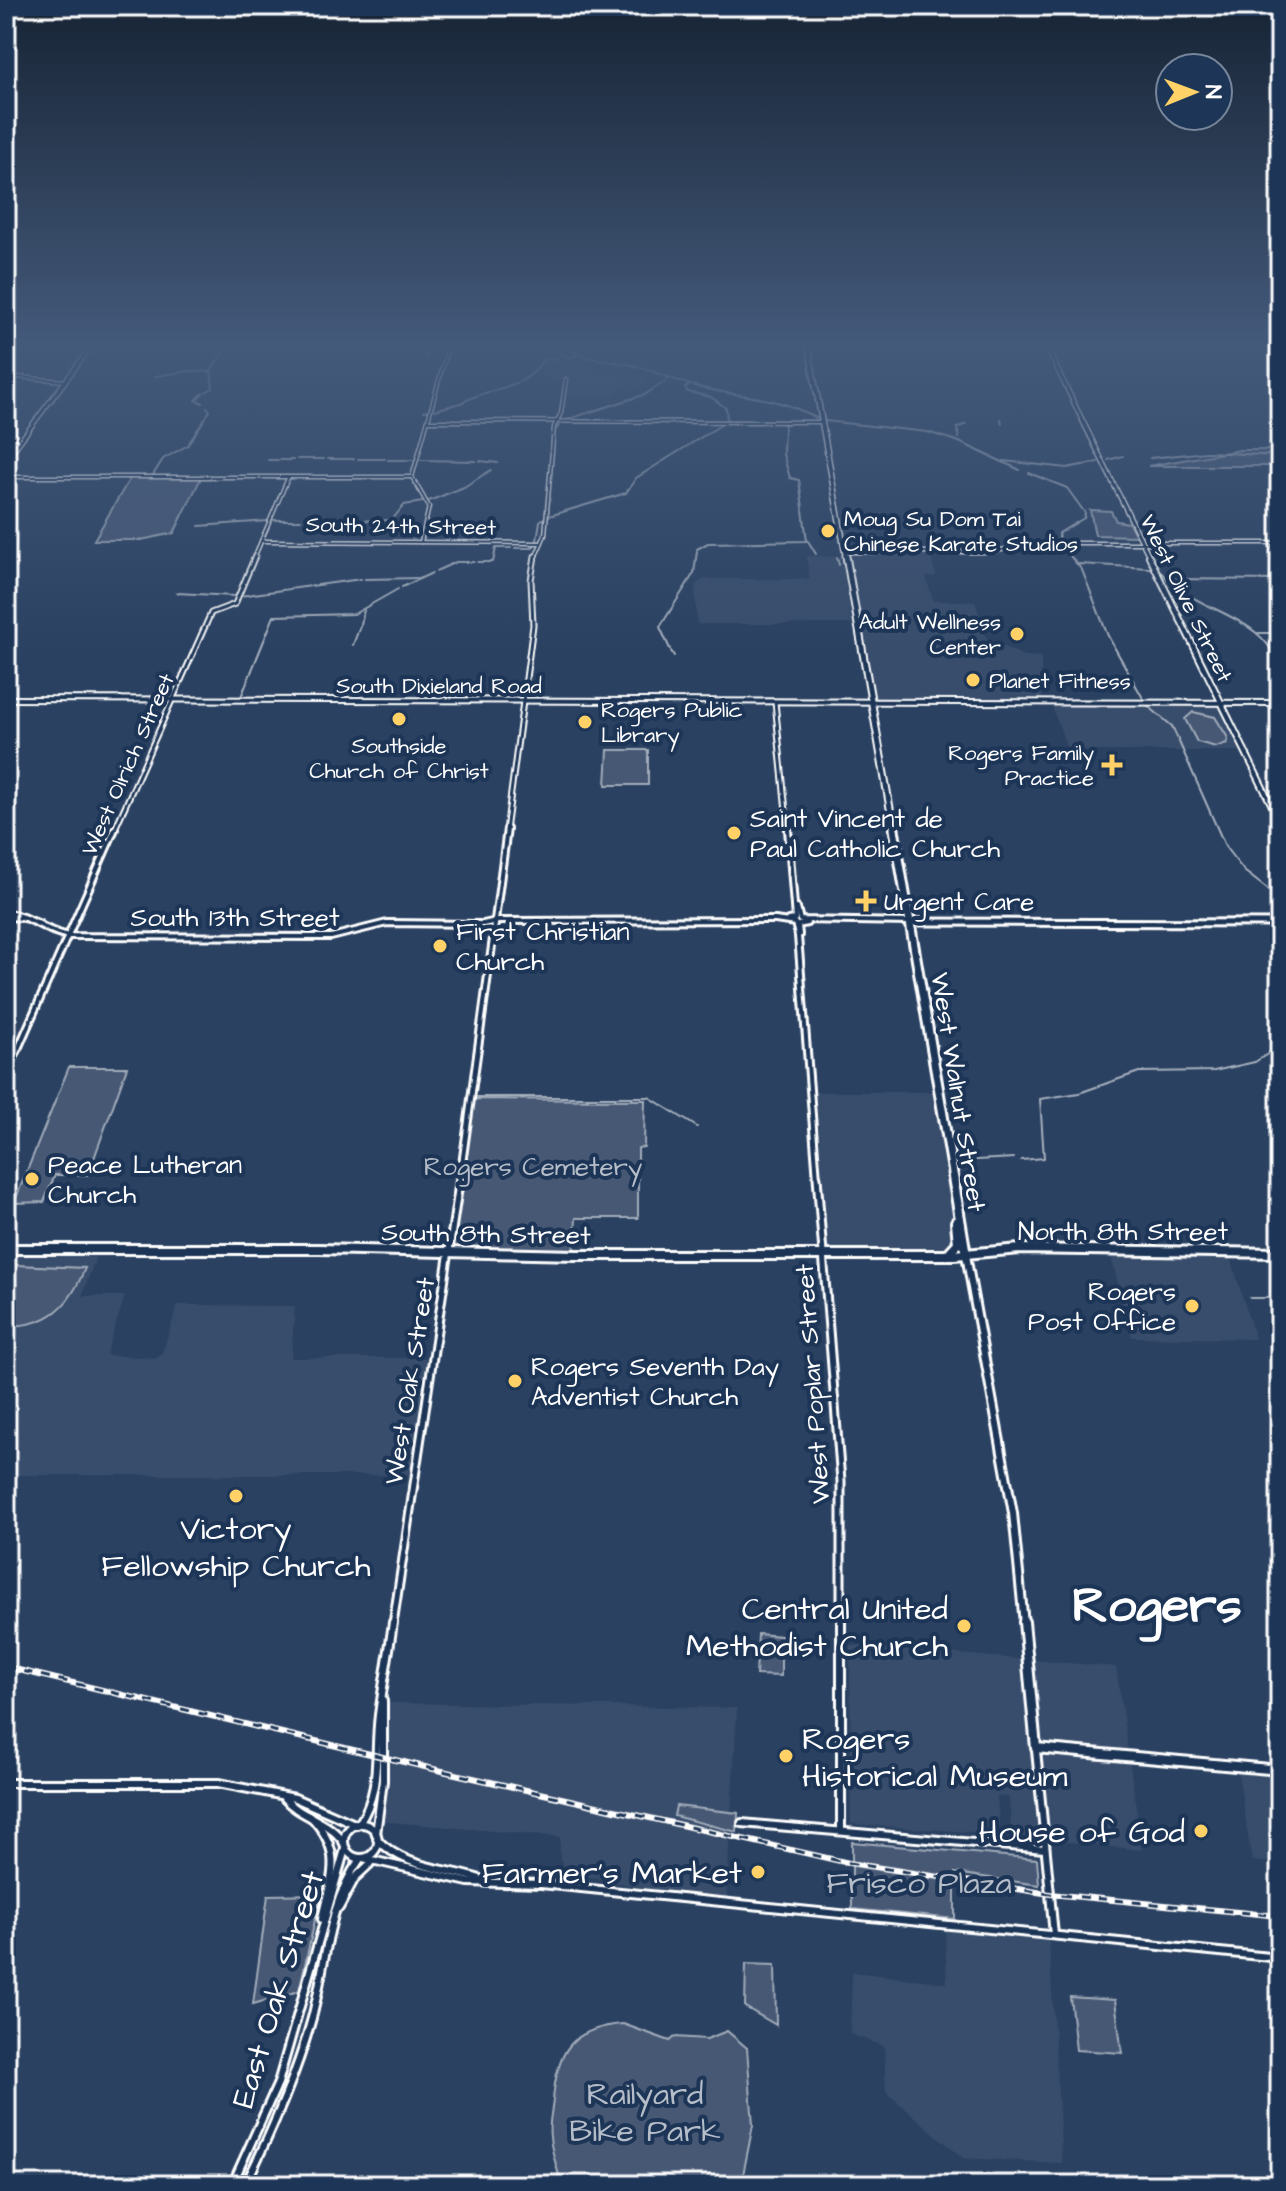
<svg xmlns="http://www.w3.org/2000/svg" width="1286" height="2191" font-family="'Architects Daughter',sans-serif">
  <rect width="100%" height="100%" fill="#2a4161"/>
  <filter id="ink" filterUnits="userSpaceOnUse"><feTurbulence type="fractalNoise" baseFrequency=".0125" numOctaves="2"/><feDisplacementMap in="SourceGraphic" scale="16" xChannelSelector="R" yChannelSelector="G"/><feConvolveMatrix kernelMatrix="1 2 1 2 8 2 1 2 1" color-interpolation-filters="sRGB"/></filter>
  <g filter="url(#ink)">
    <g fill="#394e6c">
      <polygon points="564,360 584,368 647,378 640,385 624,383 613,395 566,397 568,380 558,381 540,373 543,361"/>
      <polygon points="849,553 930,553 936,576 926,577 933,601 975,601 986,638 1024,656 1041,657 1042,699 875,699"/>
      <polygon points="806,556 841,557 852,624 697,624 695,585 705,579 810,579"/>
      <polygon points="1220,703 1245,751 1068,751 1051,704"/>
      <polygon points="816,1092 935,1092 956,1238 952,1246 944,1251 828,1249"/>
      <polygon points="1110,1253 1230,1255 1255,1339 1132,1337"/>
      <polygon points="6,1256 96,1257 82,1296 125,1296 106,1355 157,1358 162,1353 178,1305 295,1306 291,1358 435,1358 415,1475 6,1475"/>
      <polygon points="850,1645 1116,1667 1142,1850 1012,1836 1009,1797 997,1796 1000,1834 851,1824"/>
      <polygon points="388,1703 737,1708 726,1903 567,1873 560,1859 560,1837 380,1821 386,1774"/>
      <polygon points="1238,1773 1280,1777 1280,1863 1252,1861"/>
      <polygon points="945,1929 1049,1941 1062,2163 963,2158 886,2092 884,2046 850,2034 852,1972 947,1983"/>
    </g>
    <g fill="#465975" stroke="#a2acba" stroke-width="2">
      <polygon points="1240,450 1280,450 1280,466 1148,466"/>
      <polygon points="130,478 201,478 174,533 141,540 94,540"/>
      <polygon points="1090,510 1111,511 1116,521 1129,523 1136,536 1095,535"/>
      <polygon points="1193,712 1215,717 1228,738 1227,743 1216,747 1197,742 1185,719"/>
      <polygon points="608,750 648,750 648,785 606,785"/>
      <polygon points="69,1067 127,1067 88,1175 55,1175 44,1202 14,1203"/>
      <polygon points="474,1099 645,1100 644,1147 638,1148 638,1218 576,1218 574,1250 453,1249"/>
      <path d="M15,1265L85,1268C70,1306 50,1326 6,1326V1277L10,1268Z"/>
      <polygon points="758,1634 781,1636 781,1676 756,1675"/>
      <polygon points="676,1806 738,1813 737,1832 674,1816"/>
      <polygon points="852,1842 1037,1859 1039,1885 955,1873 955,1919 852,1909"/>
      <polygon points="321,1894 299,1991 253,2004 268,1895"/>
      <polygon points="746,1964 775,1965 776,2025 745,2007"/>
      <polygon points="1070,1997 1115,2000 1122,2053 1076,2050"/>
      <path d="M623,2024L670,2041L675,2037L707,2039L727,2031L747,2048L753,2125L741,2185H561C558,2169 551,2151 550,2137C548,2125 552,2111 553,2100C557,2050 572,2028 623,2024Z"/>
    </g>
    <g fill="none" stroke-linecap="round" stroke-linejoin="round">
      <g stroke="#a7b1be" stroke-width="2">
        <path d="M545,344L570,358L578,354C597,361 613,361 632,365C653,370 671,379 691,385C738,399 769,392 816,418"/>
        <polyline points="576,344 573,350 578,354"/>
        <polyline points="424,349 427,359"/>
        <polyline points="156,376 189,371 210,372"/>
        <polyline points="689,386 685,388 688,392 711,397 726,408 727,420"/>
        <polyline points="206,392 213,388 211,371 229,344"/>
        <polyline points="203,393 196,400 203,403"/>
        <path d="M465,401C490,387 529,389 542,360L558,358"/>
        <polyline points="207,407 210,411 207,415"/>
        <polyline points="435,410 464,402"/>
        <polyline points="424,411 429,410"/>
        <polyline points="569,419 646,394 670,378"/>
        <polyline points="1001,419 1002,424"/>
        <polyline points="825,421 927,432 957,441 1020,470"/>
        <polyline points="788,423 784,425 783,454 790,478 799,480 803,508"/>
        <polyline points="557,429 561,422"/>
        <polyline points="959,438 957,428 966,424"/>
        <polyline points="189,443 206,417"/>
        <polyline points="1150,458 1207,452 1280,456"/>
        <polyline points="297,459 324,459"/>
        <polyline points="328,459 354,459"/>
        <polyline points="358,459 385,459"/>
        <polyline points="268,460 293,460"/>
        <polyline points="388,460 415,460"/>
        <polyline points="419,460 476,461"/>
        <polyline points="1108,460 1123,456"/>
        <polyline points="480,461 498,463"/>
        <polyline points="1004,461 1067,468 1098,462"/>
        <polyline points="1029,473 1067,488 1085,513 1084,518 1059,533 1059,541"/>
        <polyline points="153,475 163,459 188,445"/>
        <polyline points="429,501 464,487 491,470"/>
        <polyline points="549,516 626,493 636,478 724,423"/>
        <polyline points="273,520 301,520"/>
        <polyline points="306,520 334,520"/>
        <polyline points="338,521 392,520 404,505 423,502"/>
        <polyline points="199,526 268,521"/>
        <polyline points="537,540 540,521 544,518"/>
        <polyline points="808,541 816,554"/>
        <polyline points="1061,545 1082,570 1108,636 1144,700"/>
        <polyline points="515,548 533,548 535,543"/>
        <polyline points="697,549 708,543 807,541 803,510"/>
        <polyline points="837,557 839,565"/>
        <polyline points="478,562 493,562 496,548 511,548"/>
        <polyline points="1079,564 1150,568"/>
        <polyline points="436,571 456,562 474,562"/>
        <path d="M1161,572C1193,614 1269,612 1280,673"/>
        <polyline points="365,579 420,578"/>
        <polyline points="1169,579 1280,580"/>
        <polyline points="402,587 432,573"/>
        <polyline points="177,593 234,596"/>
        <polyline points="240,596 361,579"/>
        <polyline points="361,624 364,610"/>
        <polyline points="1258,633 1280,633"/>
        <polyline points="353,645 360,626"/>
        <polyline points="670,649 660,627 694,573 697,551"/>
        <polyline points="671,651 674,656"/>
        <polyline points="241,697 274,616 354,614 398,589"/>
        <polyline points="1148,706 1172,726 1226,848 1244,871 1280,899"/>
        <polyline points="477,1097 649,1097 697,1127"/>
        <polyline points="1021,1160 1044,1158 1040,1099 1079,1093 1139,1072 1214,1071 1255,1062 1280,1046"/>
        <polyline points="958,1161 1014,1158"/>
        <polyline points="1250,1298 1280,1298"/>
      </g>
      <defs>
        <g id="tertiary-far4">
          <polyline points="6,376 65,381"/>
          <polyline points="428,421 821,422"/>
          <polyline points="6,477 412,477"/>
          <polyline points="261,541 541,543"/>
          <polyline points="421,542 429,507 412,477 449,344"/>
          <polyline points="844,552 989,552 1043,543 1280,543"/>
          <polyline points="254,558 288,478"/>
          <polyline points="535,558 545,535 554,427 561,413 566,379"/>
        </g>
        <g id="tertiary-far3">
          <polyline points="775,702 788,831"/>
          <polyline points="114,831 211,613 235,604 255,556"/>
          <polyline points="506,831 533,625 531,580 535,556"/>
        </g>
        <g id="tertiary-far2">
          <polyline points="788,829 795,919 788,920"/>
          <polyline points="797,908 800,920 910,922"/>
          <path d="M6,913C30,915 46,933 70,936L331,937L387,923L483,924L496,921L495,924L490,923"/>
          <polyline points="6,917 25,918 40,924"/>
          <polyline points="495,920 507,829"/>
          <polyline points="775,920 795,923 798,936 817,1179"/>
          <polyline points="496,921 775,920"/>
          <polyline points="799,935 798,925 807,923"/>
          <polyline points="6,1076 115,829"/>
          <polyline points="460,1179 495,924"/>
        </g>
        <g id="tertiary-far1">
          <polyline points="817,1177 841,1481 841,1624"/>
          <polyline points="393,1624 460,1177"/>
        </g>
        <g id="tertiary">
          <polyline points="841,1622 841,1831"/>
          <polyline points="1036,1750 1054,1935"/>
          <polyline points="6,1783 218,1783 295,1798 357,1825"/>
          <path d="M284,1798C301,1818 329,1820 344,1843"/>
          <path d="M310,1816C345,1852 331,1876 322,1919"/>
          <polyline points="742,1823 1045,1849"/>
          <path d="M359,1824C382,1789 374,1754 379,1715C383,1684 389,1653 393,1622"/>
          <circle cx="361" cy="1841" r="17"/>
          <polyline points="376,1834 383,1781 383,1701"/>
          <path d="M377,1839C405,1869 444,1867 480,1879"/>
          <polyline points="363,1858 468,1882 541,1884 1280,1958"/>
          <polyline points="339,1908 355,1878 373,1861"/>
          <polyline points="232,2185 278,2083 345,1849"/>
          <path d="M245,2185C272,2131 296,2076 312,2018C326,1965 327,1905 360,1859"/>
        </g>
        <g id="secondary-far4">
          <polyline points="1045,344 1150,558"/>
          <polyline points="6,460 93,344"/>
        </g>
        <g id="secondary-far3">
          <polyline points="1149,556 1280,822"/>
          <polyline points="6,699 1280,703"/>
        </g>
        <polyline id="secondary-far2" points="910,922 1280,923"/>
        <polyline id="secondary-far1" points="966,1255 1013,1513 1024,1624"/>
        <polyline id="secondary" points="1024,1622 1036,1748 1280,1770"/>
        <polyline id="primary-far3" points="808,344 846,558"/>
        <polyline id="primary-far2" points="846,556 894,831"/>
        <polyline id="primary-far1" points="894,829 954,1179"/>
        <g id="primary">
          <polyline points="953,1177 966,1255"/>
          <polyline points="6,1249 319,1249 577,1255 954,1255 1020,1249 1280,1253"/>
          <polyline points="947,1255 958,1243 956,1222"/>
        </g>
      </defs>
      <use href="#tertiary-far4" stroke="#fff" stroke-width="5"/>
      <use href="#tertiary-far3" stroke="#fff" stroke-width="7"/>
      <use href="#tertiary-far2" stroke="#fff" stroke-width="10"/>
      <use href="#tertiary-far1" stroke="#fff" stroke-width="11"/>
      <use href="#tertiary" stroke="#fff" stroke-width="12"/>
      <use href="#secondary-far4" stroke="#fff" stroke-width="6"/>
      <use href="#secondary-far3" stroke="#fff" stroke-width="8"/>
      <use href="#secondary-far2" stroke="#fff" stroke-width="11"/>
      <use href="#secondary-far1" stroke="#fff" stroke-width="12"/>
      <use href="#secondary" stroke="#fff" stroke-width="14"/>
      <use href="#primary-far3" stroke="#fff" stroke-width="7"/>
      <use href="#primary-far2" stroke="#fff" stroke-width="9"/>
      <use href="#primary-far1" stroke="#fff" stroke-width="13"/>
      <use href="#primary" stroke="#fff" stroke-width="14"/>
      <use href="#tertiary-far4" stroke="#1d3557" stroke-width="2"/>
      <use href="#tertiary-far3" stroke="#1d3557" stroke-width="3"/>
      <use href="#tertiary-far2" stroke="#1d3557" stroke-width="4"/>
      <use href="#tertiary-far1" stroke="#1d3557" stroke-width="5"/>
      <use href="#tertiary" stroke="#1d3557" stroke-width="6"/>
      <use href="#secondary-far4" stroke="#1d3557" stroke-width="3"/>
      <use href="#secondary-far3" stroke="#1d3557" stroke-width="4"/>
      <use href="#secondary-far2" stroke="#1d3557" stroke-width="5"/>
      <use href="#secondary-far1" stroke="#1d3557" stroke-width="6"/>
      <use href="#secondary" stroke="#1d3557" stroke-width="8"/>
      <use href="#primary-far3" stroke="#1d3557" stroke-width="4"/>
      <use href="#primary-far2" stroke="#1d3557" stroke-width="5"/>
      <use href="#primary-far1" stroke="#1d3557" stroke-width="7"/>
      <use href="#primary" stroke="#1d3557" stroke-width="8"/>
      <defs>
        <polyline id="rail" points="6,1667 429,1768 849,1863 1050,1894 1280,1916"/>
      </defs>
      <use href="#rail" stroke="#fff" stroke-width="6"/>
      <use href="#rail" stroke="#1d3557" stroke-width="3" stroke-dasharray="9" stroke-linecap="butt"/>
    </g>
  </g>
  <linearGradient id="sky" x2="0" y2="1"><stop stop-color="#172435"/><stop offset="0.53" stop-color="#445a7b"/><stop offset="1" stop-color="#445a7b" stop-opacity="0"/></linearGradient>
  <rect width="1286" height="651" fill="url(#sky)"/>
  <g fill="#ffd166" stroke="#1d3557" stroke-width="3">
    <circle cx="828" cy="531" r="8"/>
    <circle cx="1017" cy="634" r="8"/>
    <circle cx="973" cy="680" r="8"/>
    <circle cx="399" cy="719" r="8"/>
    <circle cx="585" cy="722" r="8"/>
    <path d="M1108 753h8v8h8v8h-8v8h-8v-8h-8v-8h8z"/>
    <circle cx="734" cy="833" r="8"/>
    <path d="M862 889h8v8h8v8h-8v8h-8v-8h-8v-8h8z"/>
    <circle cx="440" cy="946" r="8"/>
    <circle cx="32" cy="1179" r="8"/>
    <circle cx="1192" cy="1306" r="8"/>
    <circle cx="515" cy="1381" r="8"/>
    <circle cx="236" cy="1496" r="8"/>
    <circle cx="964" cy="1626" r="8"/>
    <circle cx="786" cy="1756" r="8"/>
    <circle cx="1201" cy="1831" r="8"/>
    <circle cx="758" cy="1872" r="8"/>
  </g>
  <g text-anchor="middle" stroke-width="8" stroke-linejoin="round" paint-order="stroke">
    <g font-size="22" fill="#fff" stroke="#1d3557" text-anchor="start">
      <text x="844" y="526">Moug Su Dom Tai<tspan x="844" dy="25">Chinese Karate Studios</tspan></text>
      <text x="1001" y="629" text-anchor="end">Adult Wellness<tspan x="1001" dy="25">Center</tspan></text>
      <text x="989" y="688">Planet Fitness</text>
      <text x="601" y="717">Rogers Public<tspan x="601" dy="25">Library</tspan></text>
      <text x="399" y="753" text-anchor="middle">Southside<tspan x="399" dy="25">Church of Christ</tspan></text>
      <text x="1094" y="760" text-anchor="end">Rogers Family<tspan x="1094" dy="25">Practice</tspan></text>
    </g>
    <g font-size="22" fill="#fff" stroke="#1d3557">
      <text transform="translate(401 525) rotate(1)" y="8">South 24th Street</text>
      <text transform="translate(1187 598) rotate(64)" y="8">West Olive Street</text>
      <text x="439" y="693">South Dixieland Road</text>
      <text transform="translate(127 764) rotate(-66)" y="8">West Olrich Street</text>
    </g>
    <g font-size="26" fill="#fff" stroke="#1d3557" text-anchor="start">
      <text x="750" y="827">Saint Vincent de<tspan x="750" dy="30">Paul Catholic Church</tspan></text>
      <text x="884" y="910">Urgent Care</text>
      <text x="456" y="940">First Christian<tspan x="456" dy="30">Church</tspan></text>
      <text x="48" y="1173">Peace Lutheran<tspan x="48" dy="30">Church</tspan></text>
      <text x="1176" y="1300" text-anchor="end">Rogers<tspan x="1176" dy="30">Post Office</tspan></text>
      <text x="531" y="1375">Rogers Seventh Day<tspan x="531" dy="30">Adventist Church</tspan></text>
    </g>
    <g font-size="26" fill="#fff" stroke="#1d3557">
      <text x="235" y="926">South 13th Street</text>
      <text transform="translate(959 1092) rotate(81)" y="9">West Walnut Street</text>
      <text x="1123" y="1240">North 8th Street</text>
      <text transform="translate(486 1233) rotate(1)" y="9">South 8th Street</text>
      <text transform="translate(409 1381) rotate(-81)" y="9">West Oak Street</text>
      <text transform="translate(812 1384) rotate(-94)" y="9">West Poplar Street</text>
    </g>
    <g font-size="26" fill="#b5bdc8" stroke="#1d3557">
      <text x="533" y="1175">Rogers Cemetery</text>
    </g>
    <g font-size="32" fill="#fff" stroke="#1d3557" text-anchor="end">
      <text x="236" y="1539" text-anchor="middle">Victory<tspan x="236" dy="37">Fellowship Church</tspan></text>
      <text x="948" y="1619">Central United<tspan x="948" dy="37">Methodist Church</tspan></text>
      <text x="802" y="1749" text-anchor="start">Rogers<tspan x="802" dy="37">Historical Museum</tspan></text>
      <text x="1185" y="1842">House of God</text>
      <text x="742" y="1883">Farmer's Market</text>
    </g>
    <g font-size="32" fill="#b5bdc8" stroke="#1d3557">
      <text x="919" y="1893">Frisco Plaza</text>
      <text x="645" y="2104">Railyard<tspan x="645" dy="37">Bike Park</tspan></text>
    </g>
    <g font-size="32" fill="#fff" stroke="#1d3557">
      <text transform="translate(277 1989) rotate(-73)" y="11">East Oak Street</text>
    </g>
    <g font-size="50" font-weight="bold" fill="#fff" stroke="#1d3557">
      <text x="1157" y="1621">Rogers</text>
    </g>
  </g>
  <rect width="1286" height="2191" fill="none" stroke="#1d3557" stroke-width="32"/>
  <rect x="16" y="16" width="1254" height="2159" fill="none" stroke="#fff" stroke-width="3" filter="url(#ink)"/>
  <g transform="translate(1194 92) rotate(89)"><circle r="38" fill="#1d3557" stroke="#77869a" stroke-width="2"/>
  <path d="M0-6L14 30L0 20L-14 30Z" fill="#ffd166"/>
  <text y="-12" font-size="22" font-weight="bold" text-anchor="middle" fill="#ffffff">N</text>
  </g>
</svg>
